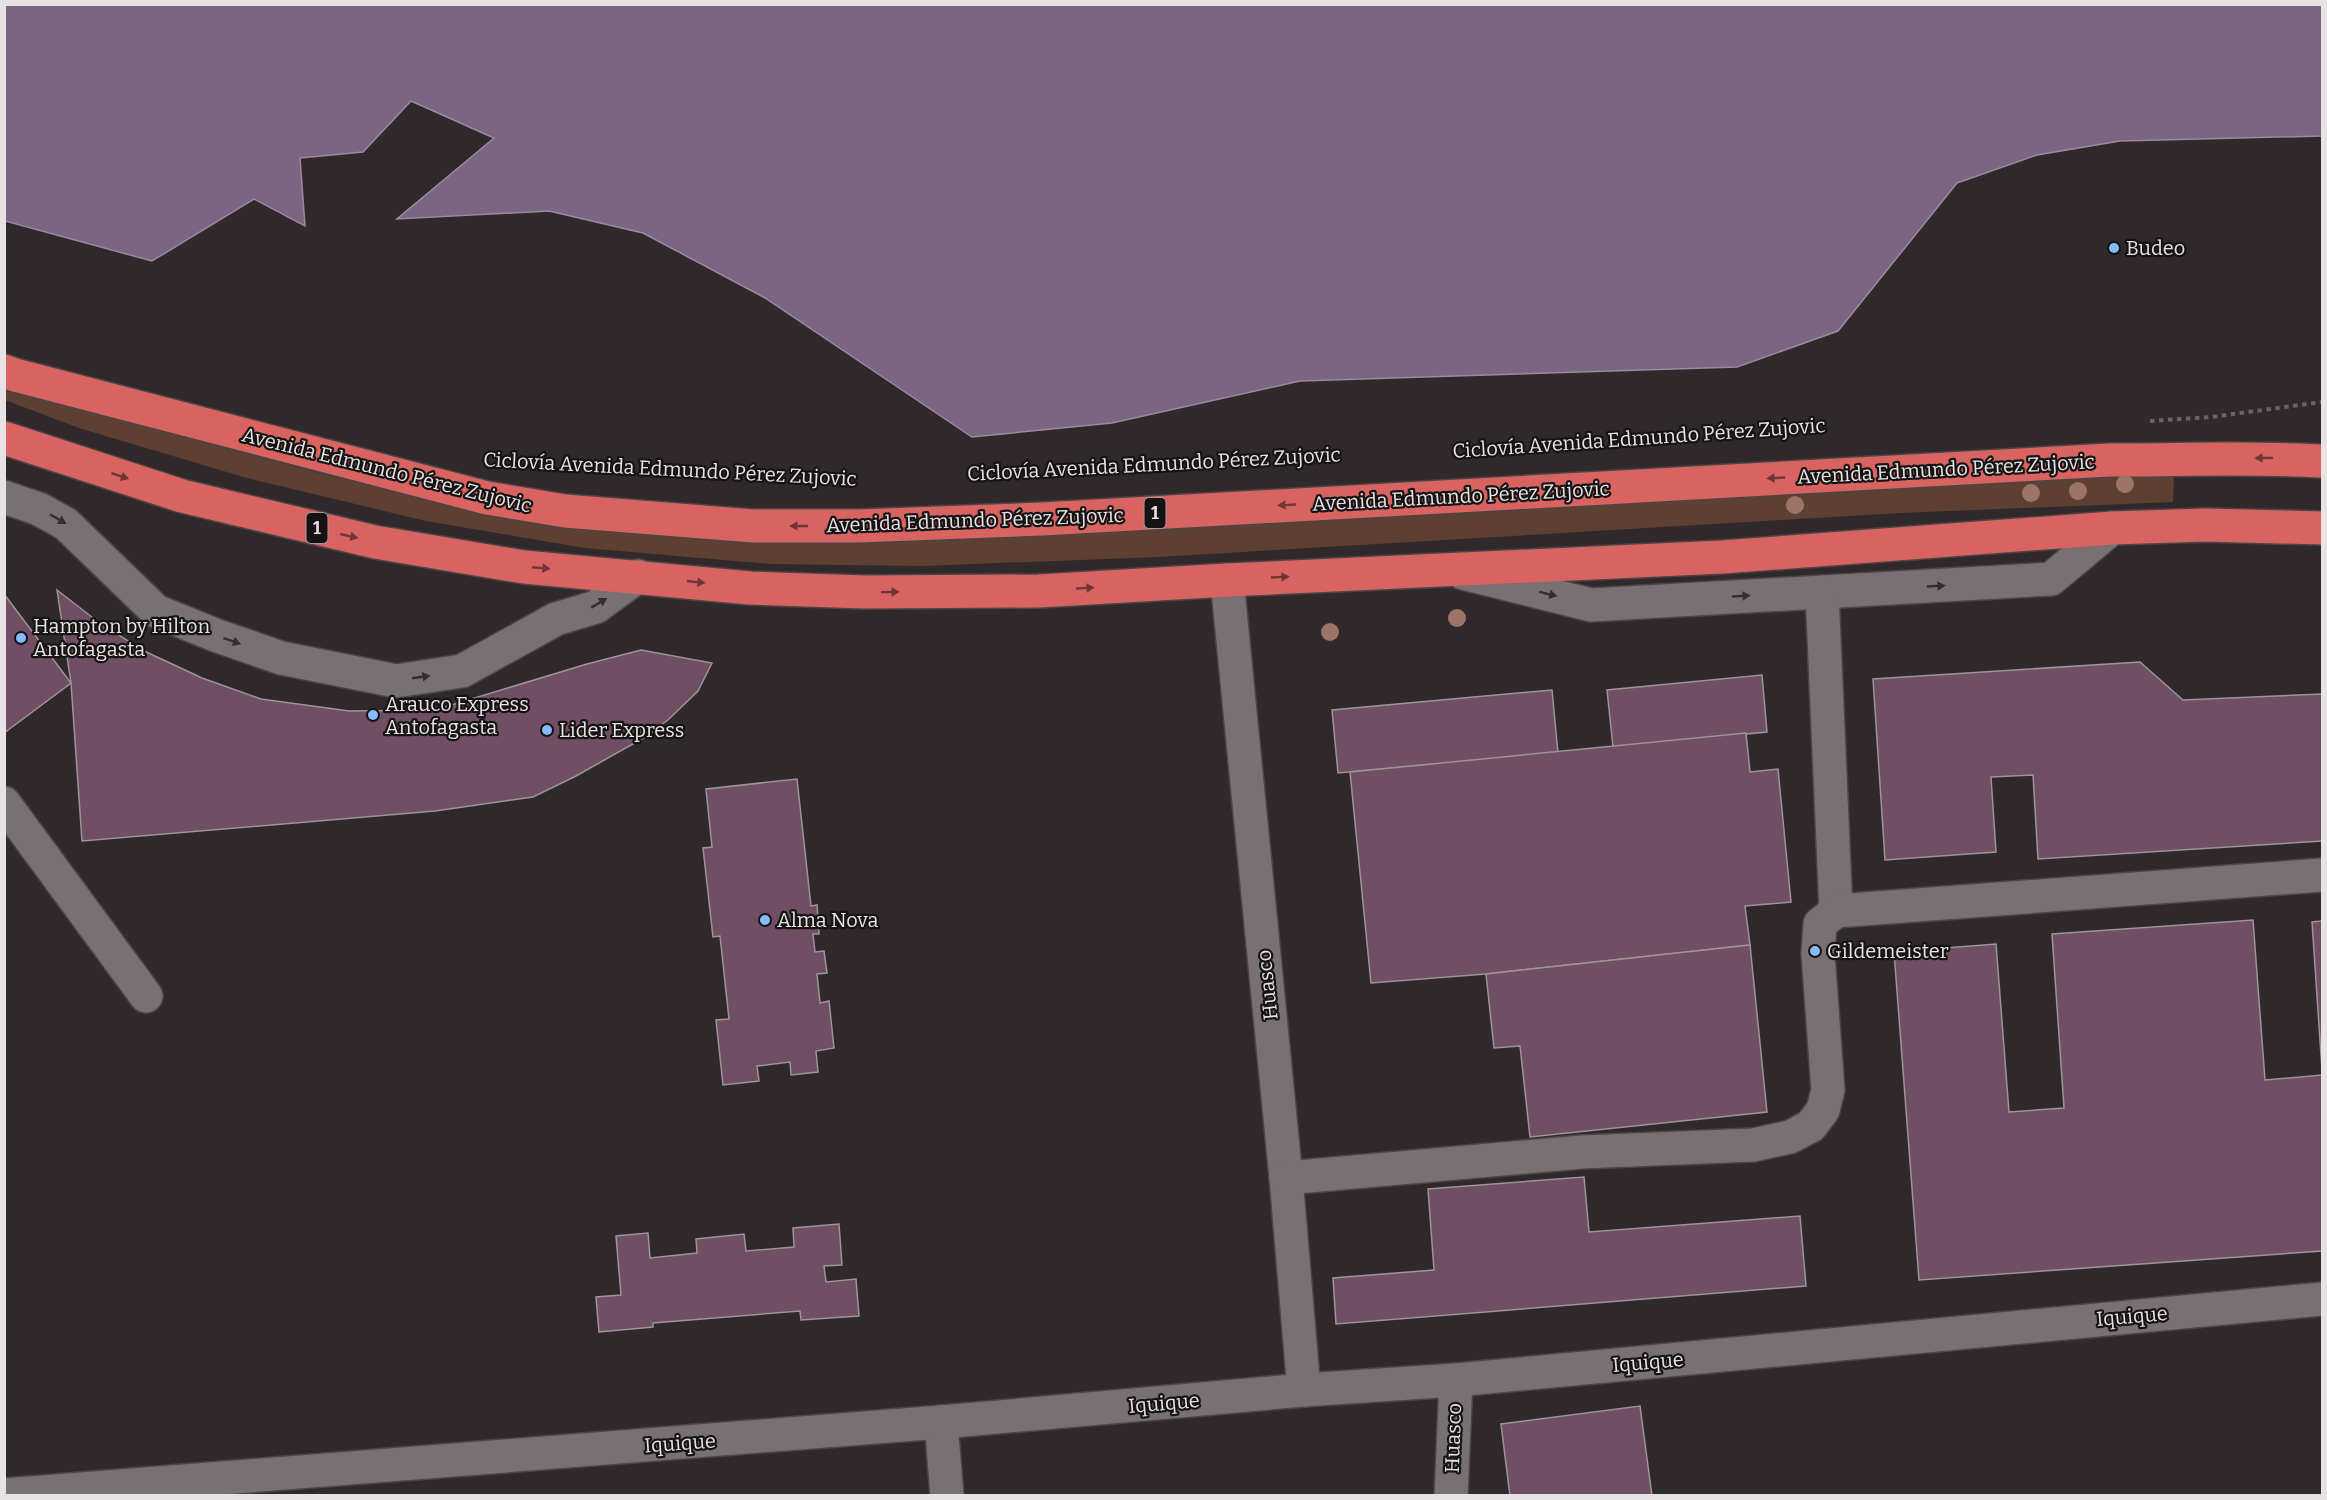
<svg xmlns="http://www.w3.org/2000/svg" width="2327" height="1500" font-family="Bitter,serif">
  <rect width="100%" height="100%" fill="#30292b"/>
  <polygon fill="#5e4032" points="4,380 27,389 144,426 326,475 445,502 767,541 953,540 1081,534 1323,517 2174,473 2173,502 1899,513 1158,557 922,566 770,564 585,548 426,521 247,478 79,428 5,400"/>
  <polygon fill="#7c6483" stroke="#9c8aa0" stroke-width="1.5" points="4,5 2322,5 2322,136 2120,141 2037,155 1957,183 1838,331 1737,367 1300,381 1112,423 972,437 765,298 643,233 549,211 397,219 494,138 411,101 363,152 300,158 305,226 254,199 152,261 5,221"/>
  <g fill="#704e64" stroke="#9c9599" stroke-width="1.5">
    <polygon points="57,590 97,621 142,650 202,678 261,699 349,711 435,710 587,664 641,650 712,663 698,691 669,719 647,736 576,776 533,797 435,811 82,841 71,683"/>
    <polygon points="4,594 71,683 4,733"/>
    <polygon points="2140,662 2183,700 2322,694 2322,841 2038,859 2033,775 1991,777 1996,852 1885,860 1873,679"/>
    <polygon points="1762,675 1767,732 1613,747 1607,690"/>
    <polygon points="1552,690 1558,753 1338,773 1332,710"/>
    <polygon points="1746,733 1750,772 1778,769 1791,902 1745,906 1750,945 1486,974 1371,983 1350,772"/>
    <polygon points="797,779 811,906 817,905 819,934 813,934 815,952 824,951 827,973 817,974 820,1003 829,1001 834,1048 816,1051 818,1072 791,1075 790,1062 757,1066 759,1081 723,1085 716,1020 729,1019 720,936 713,937 703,848 712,847 706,789"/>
    <polygon points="2253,920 2265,1080 2322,1075 2322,1251 1919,1280 1894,952 1996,944 2009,1112 2064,1108 2052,934"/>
    <polygon points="2322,921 2322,1070 2312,922"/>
    <polygon points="1750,945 1767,1112 1530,1137 1520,1046 1494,1048 1486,974"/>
    <polygon points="1584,1177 1589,1232 1800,1216 1806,1286 1336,1324 1333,1278 1434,1270 1428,1189"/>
    <polygon points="839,1224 842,1265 824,1266 826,1282 856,1279 859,1316 801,1320 800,1311 653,1323 653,1327 599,1332 596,1297 621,1295 616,1236 648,1233 650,1258 697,1253 696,1239 744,1234 746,1251 794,1247 793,1228"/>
    <polygon points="1640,1406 1652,1496 1510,1496 1501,1424"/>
  </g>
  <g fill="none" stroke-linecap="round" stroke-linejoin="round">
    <defs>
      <g id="minor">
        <polyline points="4,497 39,509 66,524 156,611 215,635 281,658 396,681 462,671 556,619 596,607 638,576"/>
        <polyline points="1463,573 1591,605 2051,579 2112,528"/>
        <polyline points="1227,580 1286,1178 1304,1390"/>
        <polyline points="1822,592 1836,911"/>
        <polyline points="4,803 146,996"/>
        <polyline points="1286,1178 1582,1152 1753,1145 1790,1137 1811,1126 1823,1110 1828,1090 1818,954 1820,924 1836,911 2322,875"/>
        <polyline points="941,1422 947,1496"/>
        <polyline points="4,1495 941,1422 1304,1390 1456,1380 2322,1299"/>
        <polyline points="1451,1496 1456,1380"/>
      </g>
      <g id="highway">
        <path d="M4,371L15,375L487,498L565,511L753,526H858L1042,519L2110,460C2181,460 2252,457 2322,461"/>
        <polyline points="4,438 182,496 375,542 524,567 750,588 865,592 1039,591 1227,580 1722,557 2112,528 2205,525 2322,528"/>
      </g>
    </defs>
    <use href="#minor" stroke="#4a4445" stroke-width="36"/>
    <use href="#highway" stroke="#4a4445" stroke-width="36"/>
    <polyline stroke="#696365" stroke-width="4" stroke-dasharray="4.5 4.5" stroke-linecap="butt" points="2150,421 2211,417 2322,402"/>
    <use href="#minor" stroke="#787072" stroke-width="33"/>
    <use href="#highway" stroke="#d96360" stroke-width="33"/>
  </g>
  <g fill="#9c7566">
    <circle cx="2125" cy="484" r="9"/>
    <circle cx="2078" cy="491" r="9"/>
    <circle cx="2031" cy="493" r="9"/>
    <circle cx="1795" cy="505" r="9"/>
    <circle cx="1457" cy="618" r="9"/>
    <circle cx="1330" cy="632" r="9"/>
  </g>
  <defs><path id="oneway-solid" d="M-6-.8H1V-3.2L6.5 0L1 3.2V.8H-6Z" transform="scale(1.5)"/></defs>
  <g fill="#6e3736">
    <use href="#oneway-solid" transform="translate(2264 458) rotate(179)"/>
    <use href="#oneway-solid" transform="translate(120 476) rotate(18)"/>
    <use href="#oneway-solid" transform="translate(1776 478) rotate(177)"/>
    <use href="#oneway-solid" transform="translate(1287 505) rotate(177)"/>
    <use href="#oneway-solid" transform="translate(799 526) rotate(180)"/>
    <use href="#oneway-solid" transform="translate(349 536) rotate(13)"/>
    <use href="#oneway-solid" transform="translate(541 568) rotate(5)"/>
    <use href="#oneway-solid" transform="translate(1280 577) rotate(-3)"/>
    <use href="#oneway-solid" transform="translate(696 582) rotate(6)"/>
    <use href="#oneway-solid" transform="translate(1085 588) rotate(-3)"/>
    <use href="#oneway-solid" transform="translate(890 592) rotate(-1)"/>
  </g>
  <g fill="#332f30">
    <use href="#oneway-solid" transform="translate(58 519) rotate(30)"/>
    <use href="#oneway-solid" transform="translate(1936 586) rotate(-3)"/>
    <use href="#oneway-solid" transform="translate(1548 594) rotate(14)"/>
    <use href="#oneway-solid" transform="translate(1741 596) rotate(-3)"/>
    <use href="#oneway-solid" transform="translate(599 603) rotate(-31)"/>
    <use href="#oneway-solid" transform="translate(232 641) rotate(19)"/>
    <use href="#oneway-solid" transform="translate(421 677) rotate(-8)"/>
  </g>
  <g fill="#85bbfb" stroke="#161314" stroke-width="2">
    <circle cx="2114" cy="248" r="6"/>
    <circle cx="21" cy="638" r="6"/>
    <circle cx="373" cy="715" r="6"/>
    <circle cx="547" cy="730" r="6"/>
    <circle cx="765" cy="920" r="6"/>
    <circle cx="1815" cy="951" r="6"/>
  </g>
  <g text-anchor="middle" stroke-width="4.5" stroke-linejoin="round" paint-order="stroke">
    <g fill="#161314" stroke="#a8a5a6" stroke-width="1.5">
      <rect x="1144.5" y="498" width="21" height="30" rx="4.5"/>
      <rect x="306.5" y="513" width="21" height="30" rx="4.5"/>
    </g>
    <g font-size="18" font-weight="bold" fill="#e7e3e4">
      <text x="1155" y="519">1</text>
      <text x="317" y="534">1</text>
    </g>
    <g font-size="20" fill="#e7e3e4" stroke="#161314" text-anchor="start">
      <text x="2126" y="255">Budeo</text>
      <text x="33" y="633">Hampton by Hilton<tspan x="33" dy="23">Antofagasta</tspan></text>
      <text x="385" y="711">Arauco Express<tspan x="385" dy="23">Antofagasta</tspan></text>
      <text x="559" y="737">Lider Express</text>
      <text x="777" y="927">Alma Nova</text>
      <text x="1827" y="958">Gildemeister</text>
    </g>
    <g font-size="20" fill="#e7e3e4" stroke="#161314">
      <text transform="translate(1639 438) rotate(-4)" y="7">Ciclovía Avenida Edmundo Pérez Zujovic</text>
      <text transform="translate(1154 464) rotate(-3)" y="7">Ciclovía Avenida Edmundo Pérez Zujovic</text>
      <text transform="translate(670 469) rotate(3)" y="7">Ciclovía Avenida Edmundo Pérez Zujovic</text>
      <text transform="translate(1946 469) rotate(-3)" y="7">Avenida Edmundo Pérez Zujovic</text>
      <text transform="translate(387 470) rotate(14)" y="7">Avenida Edmundo Pérez Zujovic</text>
      <text transform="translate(1461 496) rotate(-3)" y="7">Avenida Edmundo Pérez Zujovic</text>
      <text transform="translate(975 520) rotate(-2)" y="7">Avenida Edmundo Pérez Zujovic</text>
      <text transform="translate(1267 985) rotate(-96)" y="7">Huasco</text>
      <text transform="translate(2132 1316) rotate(-5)" y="7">Iquique</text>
      <text transform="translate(1648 1362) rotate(-5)" y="7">Iquique</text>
      <text transform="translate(1164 1403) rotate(-5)" y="7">Iquique</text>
      <text transform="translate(1453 1438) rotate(-88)" y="7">Huasco</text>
      <text transform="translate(680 1443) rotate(-4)" y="7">Iquique</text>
    </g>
  </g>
  <rect width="2327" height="1500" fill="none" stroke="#e7e3e4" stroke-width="12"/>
</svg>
